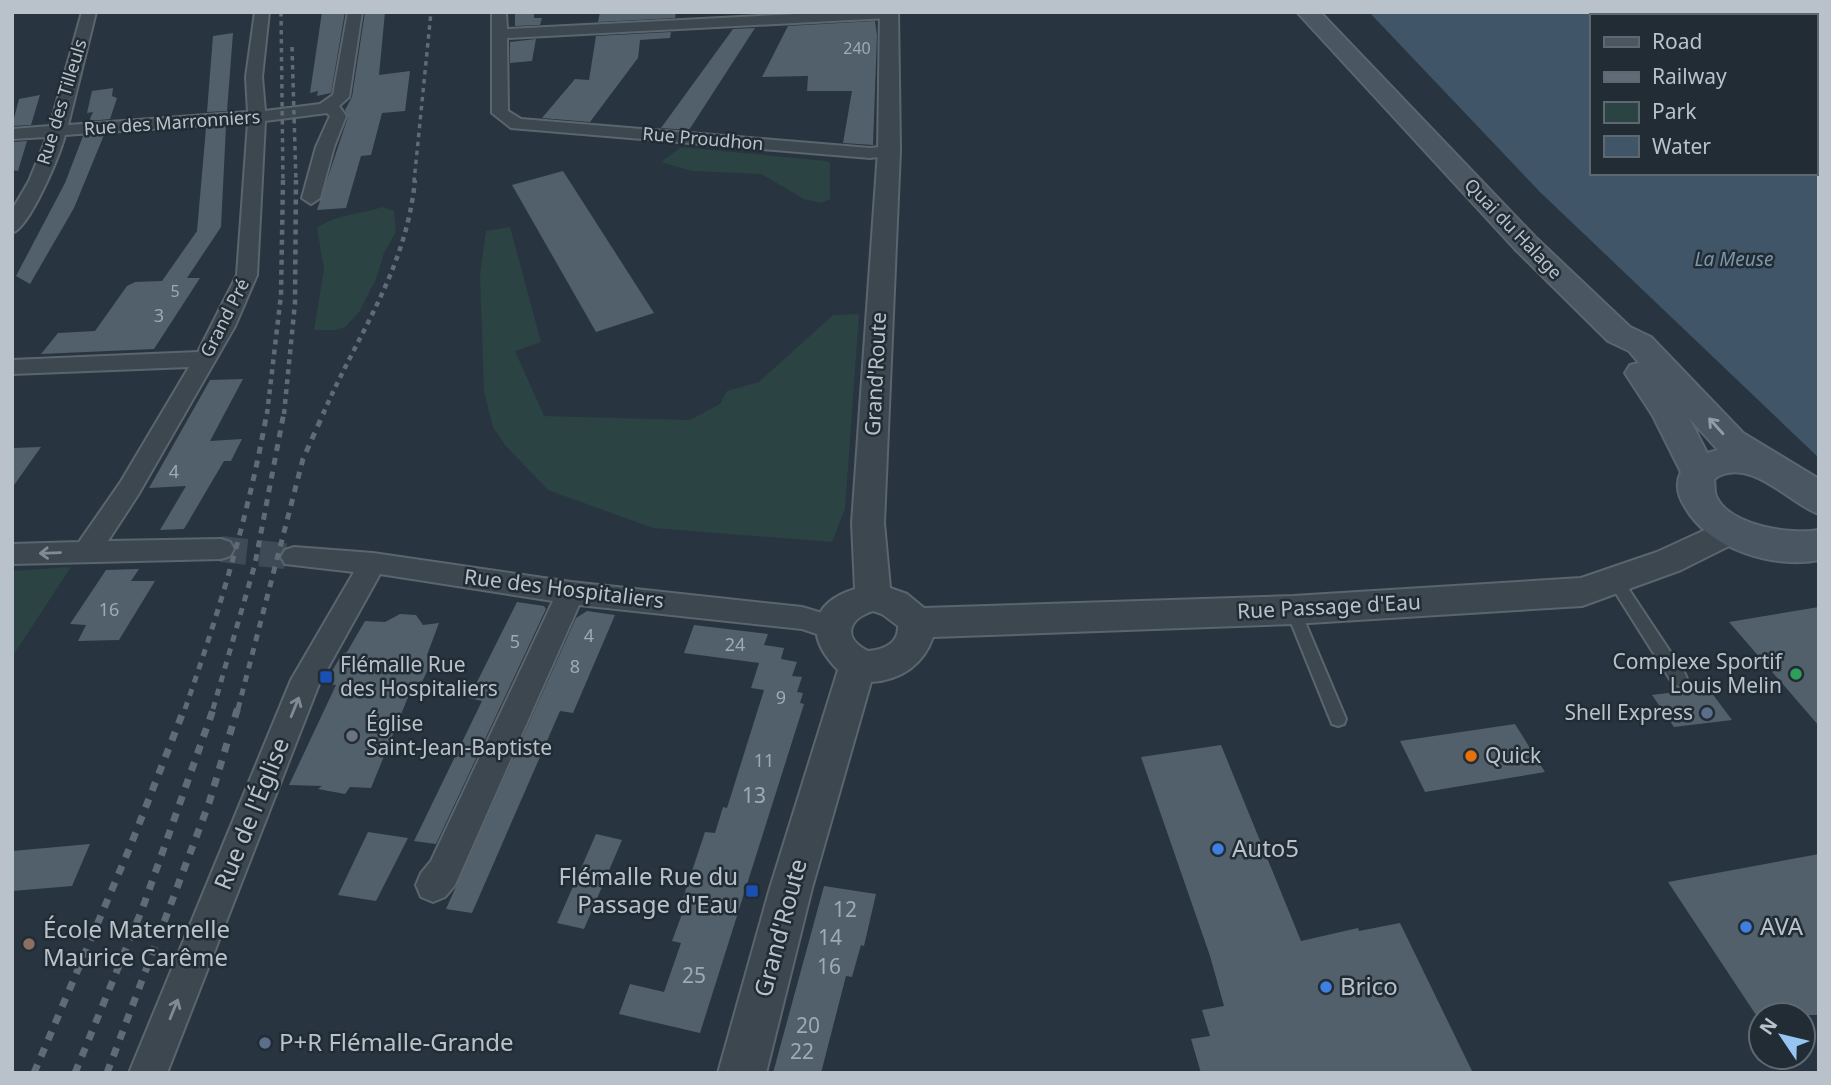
<svg xmlns="http://www.w3.org/2000/svg" width="1831" height="1085" font-family="'Noto Sans',sans-serif">
  <rect width="100%" height="100%" fill="#283540"/>
  <g fill="#2b4342">
    <polygon points="681,147 826,161 830,163 830,199 821,203 804,199 761,174 692,171 661,162"/>
    <path d="M382,207L394,211L396,232L384,253L376,279L359,312L345,327L335,330H314L324,269L317,228C335,215 361,214 382,207Z"/>
    <polygon points="510,227 541,342 515,351 544,416 690,420 720,404 727,391 759,382 833,315 859,314 845,509 832,542 653,528 548,490 505,445 493,427 484,392 480,275 486,231"/>
    <polygon points="71,567 12,657 12,571"/>
  </g>
  <polygon fill="#405568" points="1369,12 1662,12 1668,16 1591,16 1591,173 1815,173 1815,117 1819,119 1819,458 1540,192"/>
  <g fill="#52606b">
    <polygon points="322,12 345,12 331,93 317,96 318,91 310,93"/>
    <polygon points="365,12 385,12 379,75 410,71 405,111 382,113 371,155 361,156 346,208 317,210 348,117 345,110 352,97"/>
    <polygon points="515,12 534,12 534,18 542,18 540,25 515,26"/>
    <polygon points="600,12 676,12 675,18 598,22"/>
    <polygon points="875,21 877,35 873,145 843,143 852,91 807,91 808,76 762,77 788,26"/>
    <polygon points="755,28 689,130 661,128 733,29"/>
    <polygon points="671,32 670,38 640,40 638,58 590,122 542,118 575,79 589,80 596,36"/>
    <polygon points="233,33 227,111 207,112 213,36"/>
    <polygon points="536,39 532,61 510,63 510,42"/>
    <polygon points="113,88 112,96 117,98 110,119 89,121 93,112 87,113 92,91"/>
    <polygon points="40,95 31,125 12,126 19,99"/>
    <polygon points="226,126 221,227 187,278 200,278 154,349 41,354 58,333 95,331 127,286 135,282 162,281 197,231 206,128"/>
    <polygon points="104,135 74,208 30,284 16,276 65,183 83,136"/>
    <polygon points="27,141 18,171 12,170 12,142"/>
    <polygon points="563,171 654,313 596,332 512,185"/>
    <polygon points="243,379 210,441 242,439 231,461 224,461 184,529 160,530 186,486 149,488 210,380"/>
    <polygon points="41,447 12,488 12,448"/>
    <polygon points="139,569 131,581 155,581 119,640 78,641 86,625 70,624 106,570"/>
    <polygon points="517,602 544,606 546,609 436,844 414,841 482,701 469,698"/>
    <polygon points="1819,607 1819,726 1729,622"/>
    <polygon points="587,611 615,615 573,713 560,711 472,913 446,909 576,618"/>
    <polygon points="400,614 416,615 423,625 439,623 427,655 435,655 420,686 413,685 371,788 350,787 345,794 318,789 322,786 289,785 336,685 325,683 342,654 347,652 365,621 385,622"/>
    <polygon points="694,625 768,634 764,645 784,648 781,659 797,662 792,676 802,677 797,692 803,693 800,703 804,704 700,1033 619,1014 630,984 664,992 681,943 672,941 682,914 678,913 705,832 715,833 723,807 727,808 764,690 751,688 759,663 684,653"/>
    <polygon points="1708,688 1732,720 1674,727 1652,695"/>
    <polygon points="1515,724 1545,772 1425,792 1400,741"/>
    <polygon points="1221,745 1301,941 1358,928 1359,931 1400,923 1473,1073 1201,1073 1191,1039 1210,1036 1202,1010 1224,1006 1210,956 1141,757"/>
    <polygon points="368,832 408,838 376,901 338,895"/>
    <polygon points="596,834 622,840 584,929 557,923"/>
    <polygon points="90,844 72,886 12,891 12,851"/>
    <polygon points="1819,854 1819,1015 1756,1015 1668,882"/>
    <polygon points="824,886 876,894 864,946 861,945 852,977 846,976 821,1073 773,1073"/>
  </g>
  <g fill="none" stroke-linecap="round" stroke-linejoin="round">
    <polyline stroke="#3e4a55" stroke-width="26" stroke-dasharray="26 13" stroke-linecap="butt" points="221,549 294,557"/>
    <defs>
      <g id="service">
        <polygon points="1615,574 1620,576 1685,674 1687,679 1685,684 1679,686 1673,684 1610,584 1608,580 1610,576"/>
        <polygon points="1293,604 1298,606 1300,610 1346,719 1344,724 1338,726 1332,724 1330,719 1286,610 1288,606"/>
      </g>
      <g id="minor">
        <path d="M82,12H96L68,125L248,112L246,77L255,12H269L262,77L265,111L320,104L333,95L348,12H362L349,97L339,106L346,116L334,147L320,198L311,204L302,198L316,147L330,116L327,113L265,121L257,275L235,326L138,495L108,541L221,539L230,542L234,549L230,556L221,559L12,564V544L79,542L120,483L189,367L12,374V360L198,352L237,275L248,122L65,135C60,154 30,228 12,233V210L29,181L47,137L12,139V129L50,126Z"/>
        <polygon points="492,12 506,12 507,29 837,12 895,12 894,17 889,18 507,38 508,111 521,119 870,148 889,146 898,151 895,155 870,158 511,128 492,113"/>
        <polygon points="294,547 373,553 571,582 802,607 842,619 846,627 842,635 832,639 802,629 579,605 455,885 445,897 433,902 421,897 416,885 421,873 431,861 553,601 380,574 319,684 167,1073 129,1073 291,680 354,572 285,564 281,557 285,550"/>
      </g>
      <path id="tertiary" d="M880,12H898L900,151L884,523L890,588L907,594L924,608L1293,596L1581,578L1657,552L1731,518L1743,521L1747,530L1743,539L1681,570L1582,606L1293,624L933,637C923,665 901,680 871,682L812,888L766,1073H718L770,888L838,670C805,637 809,603 855,589L852,523L878,151ZM873,611L882,614L898,626C899,643 884,650 868,651C842,638 848,619 873,611Z"/>
      <path id="secondary" d="M1297,12H1320L1535,237L1630,327L1651,337L1743,433L1819,479V514C1791,505 1749,454 1714,479C1715,485 1714,491 1716,496C1729,526 1791,535 1819,530V560C1773,569 1709,549 1685,507C1678,496 1675,484 1681,472L1653,416L1625,373L1630,365L1639,363L1629,351L1608,341L1515,249ZM1689,418L1718,450L1707,453Z"/>
    </defs>
    <use href="#service" stroke="#5a656d" stroke-width="4"/>
    <use href="#minor" stroke="#5a656d" stroke-width="4"/>
    <use href="#tertiary" stroke="#5a656d" stroke-width="4"/>
    <use href="#secondary" stroke="#5a656d" stroke-width="4"/>
    <use href="#service" fill="#3c4750" fill-rule="evenodd"/>
    <use href="#minor" fill="#3c4750" fill-rule="evenodd"/>
    <use href="#tertiary" fill="#3c4750" fill-rule="evenodd"/>
    <use href="#secondary" fill="#4b5663" fill-rule="evenodd"/>
    <g stroke="#5f6b77" stroke-width="3.5" stroke-dasharray="4.5 4.5" stroke-linecap="butt">
      <polyline points="281,12 283,182"/>
      <polyline points="292,47 296,182"/>
      <polyline points="414,182 431,12"/>
    </g>
    <g stroke="#5f6b77" stroke-width="4.5" stroke-dasharray="5 5" stroke-linecap="butt">
      <polyline points="267,414 281,295 283,180"/>
      <polyline points="284,414 295,303 296,180"/>
      <path d="M323,414C358,333 406,271 415,180"/>
    </g>
    <g stroke="#5f6b77" stroke-width="5" stroke-dasharray="7 7" stroke-linecap="butt">
      <path d="M185,709C219,612 249,514 267,412"/>
      <polyline points="213,709 255,564 284,412"/>
      <polyline points="238,709 303,459 324,412"/>
    </g>
    <g stroke="#5f6b77" stroke-width="7" stroke-dasharray="9 9" stroke-linecap="butt">
      <polyline points="34,1073 130,847 185,707"/>
      <polyline points="75,1073 143,907 214,707"/>
      <polyline points="107,1073 209,803 238,707"/>
    </g>
  </g>
  <defs><path id="oneway-shaft" d="M-6 0H5M1.5-3L5.5 0L1.5 3" fill="none" stroke-width="1.6" stroke-linecap="round" stroke-linejoin="round" transform="scale(1.75)"/></defs>
  <use stroke="#929ca6" href="#oneway-shaft" transform="translate(1716 426) rotate(-132)"/>
  <g stroke="#818b93">
    <use href="#oneway-shaft" transform="translate(50 553) rotate(178)"/>
    <use href="#oneway-shaft" transform="translate(295 707) rotate(-68)"/>
    <use href="#oneway-shaft" transform="translate(174 1009) rotate(-68)"/>
  </g>
  <circle fill="#2e9e5b" stroke="#212c35" stroke-width="2.5" cx="1796" cy="674" r="7"/>
  <g fill="#1a4fb4" stroke="#212c35" stroke-width="2.5">
    <rect x="319" y="670" width="14" height="14" rx="3.5"/>
    <rect x="745" y="884" width="14" height="14" rx="3.5"/>
  </g>
  <g fill="#5c6f8a" stroke="#212c35" stroke-width="2.5">
    <circle cx="1707" cy="713" r="7"/>
    <circle cx="265" cy="1043" r="7"/>
  </g>
  <circle fill="#6b7280" stroke="#212c35" stroke-width="2.5" cx="352" cy="736" r="7"/>
  <circle fill="#e8710a" stroke="#212c35" stroke-width="2.5" cx="1471" cy="756" r="7"/>
  <g fill="#3f7fe0" stroke="#212c35" stroke-width="2.5">
    <circle cx="1218" cy="849" r="7"/>
    <circle cx="1746" cy="927" r="7"/>
    <circle cx="1326" cy="987" r="7"/>
  </g>
  <circle fill="#8d6e63" stroke="#212c35" stroke-width="2.5" cx="29" cy="944" r="7"/>
  <g text-anchor="middle" stroke-width="5" stroke-linejoin="round" paint-order="stroke">
    <g font-size="16" fill="#9faab2">
      <text x="857" y="54">240</text>
      <text x="175" y="297">5</text>
    </g>
    <g font-size="18" fill="#b9c2ca" stroke="#212c35">
      <text transform="translate(62 102) rotate(-73)" y="6">Rue des Tilleuls</text>
      <text transform="translate(172 123) rotate(-4)" y="6">Rue des Marronniers</text>
      <text transform="translate(703 139) rotate(5)" y="6">Rue Proudhon</text>
      <text transform="translate(1513 229) rotate(46)" y="6">Quai du Halage</text>
      <text transform="translate(225 318) rotate(-63)" y="6">Grand Pré</text>
    </g>
    <g font-size="18" fill="#9faab2">
      <text x="159" y="322">3</text>
      <text x="174" y="478">4</text>
      <text x="109" y="616">16</text>
      <text x="589" y="642">4</text>
      <text x="515" y="648">5</text>
      <text x="735" y="651">24</text>
      <text x="575" y="673">8</text>
      <text x="781" y="704">9</text>
      <text x="764" y="767">11</text>
    </g>
    <g font-size="19" font-style="italic" fill="#7c96aa" stroke="#212c35">
      <text x="1734" y="266">La Meuse</text>
    </g>
    <g font-size="21" fill="#b9c2ca" stroke="#212c35">
      <text transform="translate(876 374) rotate(-87)" y="7">Grand'Route</text>
      <text transform="translate(564 589) rotate(7)" y="7">Rue des Hospitaliers</text>
      <text transform="translate(1329 607) rotate(-3)" y="7">Rue Passage d'Eau</text>
    </g>
    <g font-size="21" fill="#b9c2ca" stroke="#212c35" text-anchor="start">
      <text x="1782" y="669" text-anchor="end">Complexe Sportif<tspan x="1782" dy="24">Louis Melin</tspan></text>
      <text x="340" y="672">Flémalle Rue<tspan x="340" dy="24">des Hospitaliers</tspan></text>
      <text x="1693" y="720" text-anchor="end">Shell Express</text>
      <text x="366" y="731">Église<tspan x="366" dy="24">Saint-Jean-Baptiste</tspan></text>
      <text x="1485" y="763">Quick</text>
    </g>
    <g font-size="21" fill="#9faab2">
      <text x="754" y="803">13</text>
      <text x="845" y="917">12</text>
      <text x="830" y="945">14</text>
      <text x="829" y="974">16</text>
      <text x="694" y="983">25</text>
      <text x="808" y="1033">20</text>
      <text x="802" y="1059">22</text>
    </g>
    <g font-size="24" fill="#b9c2ca" stroke="#212c35">
      <text transform="translate(252 814) rotate(-68)" y="8">Rue de l'Église</text>
      <text transform="translate(781 928) rotate(-75)" y="8">Grand'Route</text>
    </g>
    <g font-size="24" fill="#b9c2ca" stroke="#212c35" text-anchor="start">
      <text x="1232" y="857">Auto5</text>
      <text x="738" y="885" text-anchor="end">Flémalle Rue du<tspan x="738" dy="28">Passage d'Eau</tspan></text>
      <text x="1760" y="935">AVA</text>
      <text x="43" y="938">École Maternelle<tspan x="43" dy="28">Maurice Carême</tspan></text>
      <text x="1340" y="995">Brico</text>
      <text x="279" y="1051">P+R Flémalle-Grande</text>
    </g>
  </g>
  <rect width="1831" height="1085" fill="none" stroke="#b9c2ca" stroke-width="28"/>
  <rect x="1590" y="14" width="228" height="161" fill="#212c35" stroke="#5e6871" stroke-width="2"/>
  <rect x="1604" y="37" width="35" height="10" fill="#4b5663" stroke="#5e6871" stroke-width="2"/>
  <text x="1652" y="49" font-size="21" fill="#b9c2ca">Road</text>
  <rect x="1604" y="72" width="35" height="10" fill="#5f6b77" stroke="#5e6871" stroke-width="2"/>
  <text x="1652" y="84" font-size="21" fill="#b9c2ca">Railway</text>
  <rect x="1604" y="102" width="35" height="21" fill="#2b4342" stroke="#5e6871" stroke-width="2"/>
  <text x="1652" y="119" font-size="21" fill="#b9c2ca">Park</text>
  <rect x="1604" y="136" width="35" height="21" fill="#405568" stroke="#5e6871" stroke-width="2"/>
  <text x="1652" y="154" font-size="21" fill="#b9c2ca">Water</text>
  <g transform="translate(1782 1036) rotate(305)"><circle r="33" fill="#212c35" stroke="#5e6871" stroke-width="2"/>
  <path d="M0-5L12 26L0 18L-12 26Z" fill="#97c4f1"/>
  <text y="-10" font-size="19" font-weight="bold" text-anchor="middle" fill="#b9c2ca">N</text>
  </g>
</svg>
